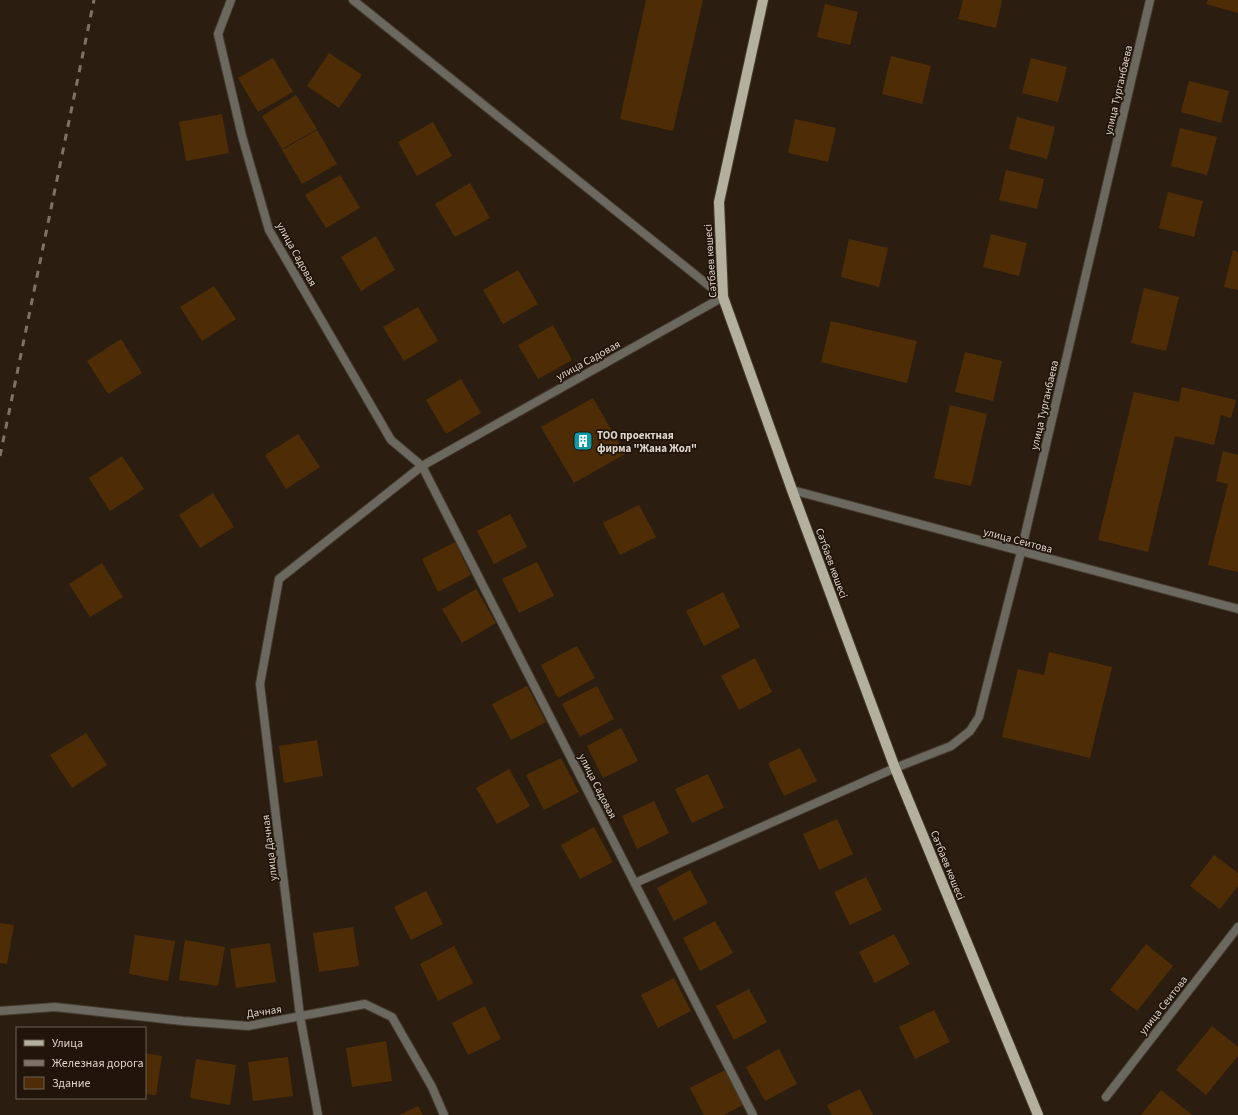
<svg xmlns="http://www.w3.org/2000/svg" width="1238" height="1115" font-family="'Source Sans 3',sans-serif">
  <rect width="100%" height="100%" fill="#2b1e11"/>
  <g fill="#4e2d06">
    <polygon points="646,0 703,0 673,131 620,119"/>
    <polygon points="963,0 1002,0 996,28 958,19"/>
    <polygon points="1208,0 1238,0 1238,13 1206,4"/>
    <polygon points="825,4 858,12 850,45 817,37"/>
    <polygon points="329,53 362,75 339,108 307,86"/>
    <polygon points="891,56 931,66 922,104 882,94"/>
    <polygon points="273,58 293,92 258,112 238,78"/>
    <polygon points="1031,58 1067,67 1058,102 1022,93"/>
    <polygon points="1189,81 1229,91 1221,123 1181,112"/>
    <polygon points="296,95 317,129 282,149 262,116"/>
    <polygon points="222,114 229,153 186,161 179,122"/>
    <polygon points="1017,117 1055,127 1047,159 1009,149"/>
    <polygon points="795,119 836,128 828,162 788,153"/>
    <polygon points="433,122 452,156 417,176 398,142"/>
    <polygon points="1180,128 1217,137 1207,175 1171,166"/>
    <polygon points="317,130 337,164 302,184 282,150"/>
    <polygon points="1006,170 1044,179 1037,209 999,200"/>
    <polygon points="340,175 360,208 326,228 305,195"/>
    <polygon points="470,183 490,218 455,237 435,204"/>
    <polygon points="1168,192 1203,201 1194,237 1159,228"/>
    <polygon points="991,234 1027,243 1019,276 983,267"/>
    <polygon points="376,236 395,270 361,291 341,257"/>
    <polygon points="849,239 888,248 879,287 841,277"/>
    <polygon points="1233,250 1238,252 1238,290 1224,287"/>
    <polygon points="518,270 538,304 503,324 483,290"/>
    <polygon points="214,286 236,319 202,341 180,307"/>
    <polygon points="1144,288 1179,297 1166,351 1131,343"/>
    <polygon points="418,307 438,341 404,361 383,327"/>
    <polygon points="831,321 917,341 907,383 821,362"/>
    <polygon points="553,325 572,360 538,379 518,345"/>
    <polygon points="121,339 142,373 108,394 87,361"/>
    <polygon points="965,352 1002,361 993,401 955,392"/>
    <polygon points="461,379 481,413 446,434 426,400"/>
    <polygon points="1182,387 1236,400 1231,418 1221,415 1214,445 1175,436 1148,552 1098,540 1134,392 1179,402"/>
    <polygon points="593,398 625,454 574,483 541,427"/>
    <polygon points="950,405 987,414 971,486 934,478"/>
    <polygon points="298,434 320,467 286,489 265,455"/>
    <polygon points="1223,451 1238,455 1238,572 1208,565 1228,484 1216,481"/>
    <polygon points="122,456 144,489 110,511 89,478"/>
    <polygon points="213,493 234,527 200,548 179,515"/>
    <polygon points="639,505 656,537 620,555 603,523"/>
    <polygon points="510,514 527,547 494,564 477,531"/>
    <polygon points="455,542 471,575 438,592 422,559"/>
    <polygon points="537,562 554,596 519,613 502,579"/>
    <polygon points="102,563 123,597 90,617 69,584"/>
    <polygon points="476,589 496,623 462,643 442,609"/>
    <polygon points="723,592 740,627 704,646 686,611"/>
    <polygon points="577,646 595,678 558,698 541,665"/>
    <polygon points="1049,652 1112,667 1090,758 1002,737 1018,669 1044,675"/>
    <polygon points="755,658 772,692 739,710 721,676"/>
    <polygon points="527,686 546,722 511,740 492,704"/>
    <polygon points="597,686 614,719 580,737 562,704"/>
    <polygon points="621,728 638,761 603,778 587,746"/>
    <polygon points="86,733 107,765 72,788 50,755"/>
    <polygon points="317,740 323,776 284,783 279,746"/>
    <polygon points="800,748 817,781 784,796 768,763"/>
    <polygon points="561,758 579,792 544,810 526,775"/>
    <polygon points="509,769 530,806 497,824 476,788"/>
    <polygon points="708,774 724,808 692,823 675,789"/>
    <polygon points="654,801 669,833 637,849 622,816"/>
    <polygon points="837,819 853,854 819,870 803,834"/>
    <polygon points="594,827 613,862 580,879 561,845"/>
    <polygon points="1214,855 1238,873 1238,886 1220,909 1190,886"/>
    <polygon points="690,870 708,903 674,921 657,888"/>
    <polygon points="866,877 882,910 850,925 834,892"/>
    <polygon points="426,891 443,924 411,940 394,907"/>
    <polygon points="715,921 733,953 700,971 683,938"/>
    <polygon points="0,923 14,925 7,964 0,963"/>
    <polygon points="353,927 359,966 319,972 313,933"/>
    <polygon points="894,934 910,964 875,983 859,952"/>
    <polygon points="135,935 175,941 168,981 129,974"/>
    <polygon points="185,940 225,947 218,986 179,980"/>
    <polygon points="270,943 276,982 236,988 230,949"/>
    <polygon points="1146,944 1173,966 1137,1011 1110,990"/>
    <polygon points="454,946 473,983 438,1001 420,964"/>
    <polygon points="674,978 691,1011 658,1028 641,995"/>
    <polygon points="749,989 767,1022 734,1040 716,1006"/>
    <polygon points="485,1006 501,1039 468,1055 452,1023"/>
    <polygon points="934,1010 950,1042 915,1059 899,1027"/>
    <polygon points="1212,1026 1238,1047 1238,1056 1206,1095 1176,1070"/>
    <polygon points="386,1041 392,1081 352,1087 346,1048"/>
    <polygon points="779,1049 797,1084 765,1101 746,1067"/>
    <polygon points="145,1053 162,1056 156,1095 145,1094"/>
    <polygon points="288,1057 293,1096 253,1101 248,1062"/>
    <polygon points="196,1059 236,1065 230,1105 190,1098"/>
    <polygon points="725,1070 743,1105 724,1115 704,1115 690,1088"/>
    <polygon points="860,1089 873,1115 832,1115 827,1105"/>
    <polygon points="1161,1090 1192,1115 1141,1115"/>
    <polygon points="418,1106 423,1115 400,1115"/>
  </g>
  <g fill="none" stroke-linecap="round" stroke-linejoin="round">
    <defs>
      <polyline id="service" points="635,883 895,768"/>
      <g id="minor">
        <polyline points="231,0 218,34 242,136 269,230 391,440 422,466 753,1115"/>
        <polyline points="792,490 1238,609"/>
        <polyline points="895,768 951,746 970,731 979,717 1021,552 1150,0"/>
        <polyline points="0,1011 55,1007 183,1021 248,1026 365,1004 392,1017 432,1087 444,1115"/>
        <polyline points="1106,1097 1238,927"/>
        <polyline points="318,1115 300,1016 260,684 279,579 422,466 723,297 353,0"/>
      </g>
      <polyline id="primary" points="763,0 719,202 723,297 792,490 895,768 1038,1115"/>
    </defs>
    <use href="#service" stroke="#473b2f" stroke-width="10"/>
    <use href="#minor" stroke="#473b2f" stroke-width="10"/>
    <use href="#primary" stroke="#473b2f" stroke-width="12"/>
    <use href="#service" stroke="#6a685f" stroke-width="8"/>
    <use href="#minor" stroke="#6a685f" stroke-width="8"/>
    <use href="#primary" stroke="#b4b09e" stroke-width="10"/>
    <polyline stroke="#7d7267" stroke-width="3" stroke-dasharray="7 7" stroke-linecap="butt" points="0,456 94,0"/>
  </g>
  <defs>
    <symbol id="building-square" viewBox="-11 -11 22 22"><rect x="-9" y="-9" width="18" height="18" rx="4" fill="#0f9aa8" stroke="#211408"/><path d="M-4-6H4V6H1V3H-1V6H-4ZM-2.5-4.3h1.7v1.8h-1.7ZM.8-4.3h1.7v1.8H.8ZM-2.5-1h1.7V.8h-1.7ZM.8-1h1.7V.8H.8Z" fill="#fff"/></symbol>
  </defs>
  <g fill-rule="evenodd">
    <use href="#building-square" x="572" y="430" width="22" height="22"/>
  </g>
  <g text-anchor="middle" stroke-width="3.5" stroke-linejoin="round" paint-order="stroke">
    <g font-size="11" fill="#ddd4cc" stroke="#211408">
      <text transform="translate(1118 90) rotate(-77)" y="4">улица Турганбаева</text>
      <text transform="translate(297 254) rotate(61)" y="4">улица Садовая</text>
      <text transform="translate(710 261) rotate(-94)" y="4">Сәтбаев көшесі</text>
      <text transform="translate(588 360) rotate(-29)" y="4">улица Садовая</text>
      <text transform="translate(1044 405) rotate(-77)" y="4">улица Турганбаева</text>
      <text transform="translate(1018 540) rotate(15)" y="4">улица Сеитова</text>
      <text transform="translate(832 563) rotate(70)" y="4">Сәтбаев көшесі</text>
      <text transform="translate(598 786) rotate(63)" y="4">улица Садовая</text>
      <text transform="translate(269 848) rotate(-97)" y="4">улица Дачная</text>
      <text transform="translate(948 865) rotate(68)" y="4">Сәтбаев көшесі</text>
      <text transform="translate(1163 1005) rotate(-52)" y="4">улица Сеитова</text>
      <text transform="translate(264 1011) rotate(-8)" y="4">Дачная</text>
    </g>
    <g font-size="11" font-weight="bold" fill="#ddd4cc" stroke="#211408" text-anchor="start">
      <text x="597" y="439">ТОО проектная<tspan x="597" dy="13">фирма "Жана Жол"</tspan></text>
    </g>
  </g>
  <rect x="16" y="1027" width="130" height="72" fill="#211408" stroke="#6c6156"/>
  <rect x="24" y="1040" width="20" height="6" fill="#b4b09e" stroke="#6c6156"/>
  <text x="52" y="1047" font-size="12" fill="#ddd4cc">Улица</text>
  <rect x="24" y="1060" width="20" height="6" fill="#7d7267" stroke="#6c6156"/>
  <text x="52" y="1067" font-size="12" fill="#ddd4cc">Железная дорога</text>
  <rect x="24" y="1077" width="20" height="12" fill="#4e2d06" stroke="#6c6156"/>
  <text x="52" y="1087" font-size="12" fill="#ddd4cc">Здание</text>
</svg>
